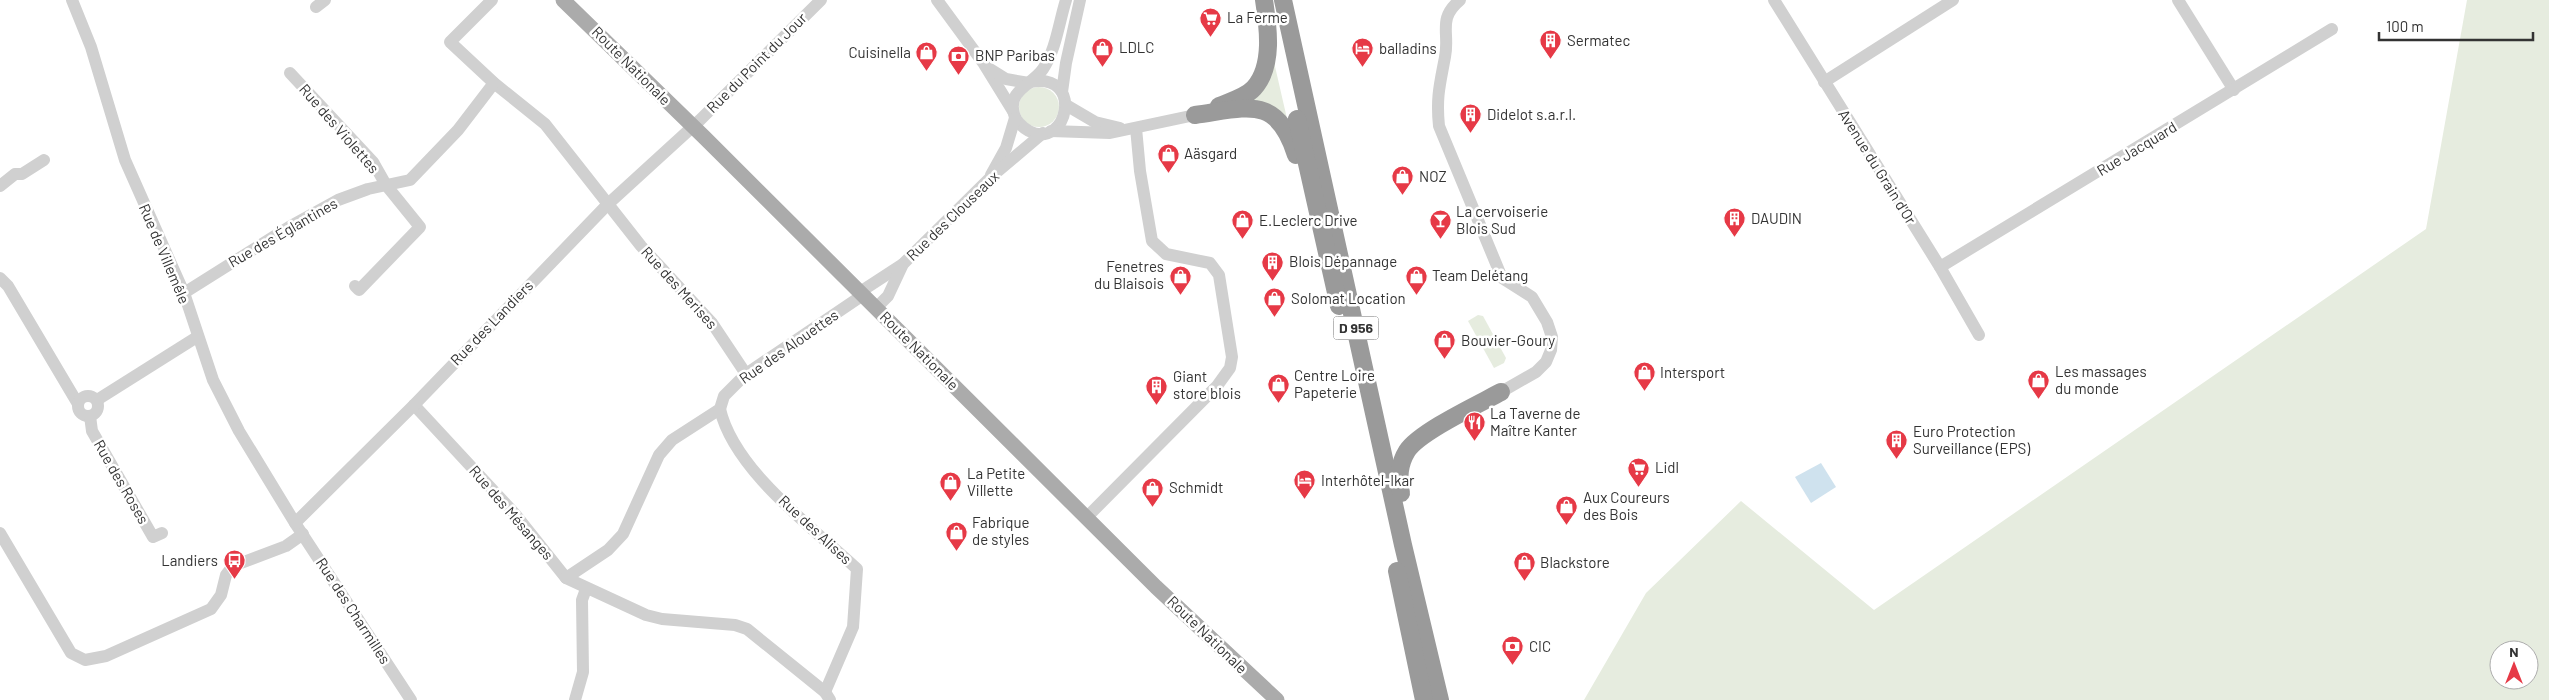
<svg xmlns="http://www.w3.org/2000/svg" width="2549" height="700" font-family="Barlow,sans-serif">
  <rect width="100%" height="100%" fill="#fff"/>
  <g fill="#e6ecdf" fill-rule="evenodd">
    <path d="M2467,0H2549V700H1584L1646,593L1741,501L1874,610L2426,229ZM2499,650H2529V680H2499Z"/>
    <polygon points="1271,49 1288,123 1249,100"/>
    <circle cx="1039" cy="107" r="20"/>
    <polygon points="1478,315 1483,316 1506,358 1504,363 1494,368 1468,321"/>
  </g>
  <polygon fill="#cfe2ee" points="1821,463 1836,487 1811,503 1795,477"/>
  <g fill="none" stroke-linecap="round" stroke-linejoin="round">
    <g stroke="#d0d0d0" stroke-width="12">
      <polyline points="72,0 91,47 125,160 184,293 213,380 239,431 295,523 411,700"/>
      <polyline points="492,0 450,42 494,83 545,124 641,246 712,323 746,374"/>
      <polyline points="937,0 984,64 1013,111"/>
      <path d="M1460,0C1437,19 1450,33 1445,57C1440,84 1436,97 1439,126L1502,278L1532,297L1547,322L1552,337L1551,350L1546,362L1536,372L1501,392"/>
      <polyline points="1774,0 1940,267 1979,335"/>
      <polyline points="2178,0 2234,90"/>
      <polyline points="316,7 325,0"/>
      <polyline points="990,69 1006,79 1029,83"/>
      <polyline points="290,73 373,162 386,185 420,227 359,290 355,286"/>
      <path d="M1030,82C1085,71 1068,151 1029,131C1022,127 1016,122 1014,114C1007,90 1032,85 1043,69C1056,50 1059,22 1066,0"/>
      <polyline points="1824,82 1953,0"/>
      <polyline points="1062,92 1066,63 1080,0"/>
      <polyline points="1066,105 1095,122 1120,128"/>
      <polyline points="1051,131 1110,133 1195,115"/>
      <polyline points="991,175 1006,148 1015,118"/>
      <polyline points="0,186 15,174 22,174 44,160"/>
      <polyline points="1940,267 2332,29"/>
      <polyline points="0,278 8,286 78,404"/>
      <polyline points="860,292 903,264"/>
      <polyline points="184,293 289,227 338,200 368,189 410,180 458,130 494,83"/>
      <polyline points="876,308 888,296 903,264 991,177 1043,133"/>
      <circle cx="88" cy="406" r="10"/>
      <polyline points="97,400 197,337"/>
      <polyline points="414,405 515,514 566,578 646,615 662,619 735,625 747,629 825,692 830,700"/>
      <path d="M720,409C734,470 812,527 857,569L853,627L825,692"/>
      <polyline points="90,416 92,431 153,537 162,533"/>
      <polyline points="1087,517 1217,386 1230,368 1232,357 1219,275 1210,263 1166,254 1152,241 1140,171 1136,128"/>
      <polyline points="295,523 414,405 608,204 700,120 821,0"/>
      <polyline points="0,533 71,653 85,660 106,656 211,609 221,595 226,575 233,566 286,546 303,534"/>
      <polyline points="566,578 608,550 623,534 659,455 672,440 720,409 724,396 746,374 863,295"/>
      <polyline points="575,700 583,672 582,600 586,589"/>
    </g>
    <polyline stroke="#ababab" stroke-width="15" points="563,0 704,137 1156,587 1277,700"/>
    <g stroke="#9a9a9a" stroke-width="18">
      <polyline points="1283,0 1403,545 1440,700"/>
      <path d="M1219,106C1231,101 1246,97 1254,88C1274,66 1268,26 1264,0"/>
      <path d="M1195,115C1247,108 1277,94 1296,155"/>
      <polyline points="1297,119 1339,306"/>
      <path d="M1401,493C1398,479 1399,464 1407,451C1419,432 1479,404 1501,392"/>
      <polyline points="1397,571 1424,700"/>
    </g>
  </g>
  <defs>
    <symbol id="supermarket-pin" viewBox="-11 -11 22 30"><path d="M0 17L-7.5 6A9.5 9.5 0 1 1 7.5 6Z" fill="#e63946" stroke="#fff"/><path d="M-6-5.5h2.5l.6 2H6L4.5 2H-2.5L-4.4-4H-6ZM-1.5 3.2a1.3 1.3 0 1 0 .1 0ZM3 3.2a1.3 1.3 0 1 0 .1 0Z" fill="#fff"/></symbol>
    <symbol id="building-pin" viewBox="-11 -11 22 30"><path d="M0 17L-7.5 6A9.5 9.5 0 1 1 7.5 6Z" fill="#e63946" stroke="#fff"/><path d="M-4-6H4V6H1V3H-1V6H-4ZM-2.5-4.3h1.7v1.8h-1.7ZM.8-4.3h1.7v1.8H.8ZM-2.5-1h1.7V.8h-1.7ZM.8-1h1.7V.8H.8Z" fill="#fff"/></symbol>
    <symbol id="shop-pin" viewBox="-11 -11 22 30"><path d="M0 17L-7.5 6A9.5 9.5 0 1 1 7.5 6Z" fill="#e63946" stroke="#fff"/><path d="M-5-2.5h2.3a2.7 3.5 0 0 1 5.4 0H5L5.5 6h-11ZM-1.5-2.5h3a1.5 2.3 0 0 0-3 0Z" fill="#fff"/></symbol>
    <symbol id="hotel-pin" viewBox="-11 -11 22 30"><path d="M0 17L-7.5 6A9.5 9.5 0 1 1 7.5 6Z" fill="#e63946" stroke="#fff"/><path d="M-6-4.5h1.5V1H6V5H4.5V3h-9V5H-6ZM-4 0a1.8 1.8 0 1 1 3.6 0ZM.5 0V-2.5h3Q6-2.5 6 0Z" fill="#fff"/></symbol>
    <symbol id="bank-pin" viewBox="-11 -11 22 30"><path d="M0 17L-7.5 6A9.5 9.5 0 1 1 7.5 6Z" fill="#e63946" stroke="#fff"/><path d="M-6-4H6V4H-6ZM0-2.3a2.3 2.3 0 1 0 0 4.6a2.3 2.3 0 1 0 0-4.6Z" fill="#fff"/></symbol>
    <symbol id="bar-pin" viewBox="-11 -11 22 30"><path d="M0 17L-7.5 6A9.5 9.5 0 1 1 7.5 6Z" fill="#e63946" stroke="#fff"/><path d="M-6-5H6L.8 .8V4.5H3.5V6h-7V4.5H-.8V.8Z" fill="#fff"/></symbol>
    <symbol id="restaurant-pin" viewBox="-11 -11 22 30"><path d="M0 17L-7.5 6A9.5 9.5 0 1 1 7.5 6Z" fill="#e63946" stroke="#fff"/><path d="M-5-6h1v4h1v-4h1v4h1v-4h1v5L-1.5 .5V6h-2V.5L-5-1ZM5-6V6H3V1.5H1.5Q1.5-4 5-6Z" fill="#fff"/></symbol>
    <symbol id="bus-pin" viewBox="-11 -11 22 30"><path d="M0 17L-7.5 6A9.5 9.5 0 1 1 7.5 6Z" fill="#e63946" stroke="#fff"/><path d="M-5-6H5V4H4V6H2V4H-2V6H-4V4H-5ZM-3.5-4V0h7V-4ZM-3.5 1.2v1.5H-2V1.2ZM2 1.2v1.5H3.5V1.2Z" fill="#fff"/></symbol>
  </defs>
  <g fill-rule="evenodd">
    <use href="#supermarket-pin" x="1198" y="6" width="25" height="34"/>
    <use href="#building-pin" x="1538" y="28" width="25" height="34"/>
    <use href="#shop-pin" x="1090" y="36" width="25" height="34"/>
    <use href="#hotel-pin" x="1350" y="36" width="25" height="34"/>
    <use href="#shop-pin" x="914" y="40" width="25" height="34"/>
    <use href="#bank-pin" x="946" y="44" width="25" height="34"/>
    <use href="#building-pin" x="1458" y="102" width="25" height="34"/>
    <use href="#shop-pin" x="1156" y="142" width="25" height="34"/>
    <use href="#shop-pin" x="1390" y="164" width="25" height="34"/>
    <use href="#building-pin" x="1722" y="206" width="25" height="34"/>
    <use href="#shop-pin" x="1230" y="208" width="25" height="34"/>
    <use href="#bar-pin" x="1428" y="208" width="25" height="34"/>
    <use href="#building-pin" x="1260" y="250" width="25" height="34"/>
    <use href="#shop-pin" x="1168" y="264" width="25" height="34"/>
    <use href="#shop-pin" x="1404" y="264" width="25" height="34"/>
    <use href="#shop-pin" x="1262" y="286" width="25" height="34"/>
    <use href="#shop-pin" x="1432" y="328" width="25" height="34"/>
    <use href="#shop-pin" x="1632" y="360" width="25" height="34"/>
    <use href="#shop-pin" x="2026" y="368" width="25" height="34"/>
    <use href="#shop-pin" x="1266" y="372" width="25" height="34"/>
    <use href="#building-pin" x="1144" y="374" width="25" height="34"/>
    <use href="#restaurant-pin" x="1462" y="410" width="25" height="34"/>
    <use href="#building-pin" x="1884" y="428" width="25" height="34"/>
    <use href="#supermarket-pin" x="1626" y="456" width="25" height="34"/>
    <use href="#hotel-pin" x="1292" y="468" width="25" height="34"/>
    <use href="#shop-pin" x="938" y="470" width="25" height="34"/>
    <use href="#shop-pin" x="1140" y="476" width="25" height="34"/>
    <use href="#shop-pin" x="1554" y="494" width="25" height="34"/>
    <use href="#shop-pin" x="944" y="520" width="25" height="34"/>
    <use href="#bus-pin" x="222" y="548" width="25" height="34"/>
    <use href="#shop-pin" x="1512" y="550" width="25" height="34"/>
    <use href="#bank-pin" x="1500" y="634" width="25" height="34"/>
  </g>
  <g text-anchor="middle" stroke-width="5" stroke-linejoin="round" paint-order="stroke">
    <rect fill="#fff" stroke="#707070" stroke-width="1" x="1333.5" y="316.5" width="45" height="23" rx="4"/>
    <g font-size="14" font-weight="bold" fill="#333">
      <text x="1356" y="333">D 956</text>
    </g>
    <g font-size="15" fill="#333" stroke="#fff" text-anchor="start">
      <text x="1227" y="23">La Ferme</text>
      <text x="1567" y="46">Sermatec</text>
      <text x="1119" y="53">LDLC</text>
      <text x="1379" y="54">balladins</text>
      <text x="911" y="58" text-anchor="end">Cuisinella</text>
      <text x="975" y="61">BNP Paribas</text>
      <text x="1487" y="120">Didelot s.a.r.l.</text>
      <text x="1184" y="159">Aäsgard</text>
      <text x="1419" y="182">NOZ</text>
      <text x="1456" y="217">La cervoiserie<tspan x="1456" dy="17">Blois Sud</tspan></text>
      <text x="1751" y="224">DAUDIN</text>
      <text x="1259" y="226">E.Leclerc Drive</text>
      <text x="1289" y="267">Blois Dépannage</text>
      <text x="1164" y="272" text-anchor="end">Fenetres<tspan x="1164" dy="17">du Blaisois</tspan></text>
      <text x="1432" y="281">Team Delétang</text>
      <text x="1291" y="304">Solomat Location</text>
      <text x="1461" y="346">Bouvier-Goury</text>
      <text x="2055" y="377">Les massages<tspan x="2055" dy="17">du monde</tspan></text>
      <text x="1660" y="378">Intersport</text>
      <text x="1294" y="381">Centre Loire<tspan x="1294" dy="17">Papeterie</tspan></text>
      <text x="1173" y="382">Giant<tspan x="1173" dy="17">store blois</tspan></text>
      <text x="1490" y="419">La Taverne de<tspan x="1490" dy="17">Maître Kanter</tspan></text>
      <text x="1913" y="437">Euro Protection<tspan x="1913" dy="17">Surveillance (EPS)</tspan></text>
      <text x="1655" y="473">Lidl</text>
      <text x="967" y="479">La Petite<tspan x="967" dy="17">Villette</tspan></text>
      <text x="1321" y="486">Interhôtel-Ikar</text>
      <text x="1169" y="493">Schmidt</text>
      <text x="1583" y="503">Aux Coureurs<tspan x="1583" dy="17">des Bois</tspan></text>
      <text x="972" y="528">Fabrique<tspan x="972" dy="17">de styles</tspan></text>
      <text x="218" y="566" text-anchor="end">Landiers</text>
      <text x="1540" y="568">Blackstore</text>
      <text x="1529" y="652">CIC</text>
    </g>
    <g font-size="15" fill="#333" stroke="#fff">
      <text transform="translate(757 63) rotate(-45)" y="5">Rue du Point du Jour</text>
      <text transform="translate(631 66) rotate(45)" y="5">Route Nationale</text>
      <text transform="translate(339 129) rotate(49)" y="5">Rue des Violettes</text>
      <text transform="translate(2137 149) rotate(-31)" y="5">Rue Jacquard</text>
      <text transform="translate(1877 167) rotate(58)" y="5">Avenue du Grain d'Or</text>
      <text transform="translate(953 216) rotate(-44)" y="5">Rue des Clouseaux</text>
      <text transform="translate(283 233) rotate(-30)" y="5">Rue des Églantines</text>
      <text transform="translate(164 254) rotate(67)" y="5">Rue de Villemêle</text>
      <text transform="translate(679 288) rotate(48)" y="5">Rue des Merises</text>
      <text transform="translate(492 323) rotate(-46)" y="5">Rue des Landiers</text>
      <text transform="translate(789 347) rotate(-35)" y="5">Rue des Alouettes</text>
      <text transform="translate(919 351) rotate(45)" y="5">Route Nationale</text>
      <text transform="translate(121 482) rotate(60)" y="5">Rue des Roses</text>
      <text transform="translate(511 513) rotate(49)" y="5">Rue des Mésanges</text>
      <text transform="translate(815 530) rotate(43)" y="5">Rue des Alises</text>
      <text transform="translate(353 611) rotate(57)" y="5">Rue des Charmilles</text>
      <text transform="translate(1207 635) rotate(44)" y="5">Route Nationale</text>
    </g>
  </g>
  <g transform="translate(2514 665)"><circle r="24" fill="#ffffff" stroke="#adadad"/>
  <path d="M0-4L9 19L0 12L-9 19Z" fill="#e63946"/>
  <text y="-8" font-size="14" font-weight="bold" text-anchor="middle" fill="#333333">N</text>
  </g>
  <path d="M2379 32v8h154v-8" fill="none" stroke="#333333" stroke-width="2.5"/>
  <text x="2386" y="32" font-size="15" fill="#333333" stroke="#ffffff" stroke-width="4" paint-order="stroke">100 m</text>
</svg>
